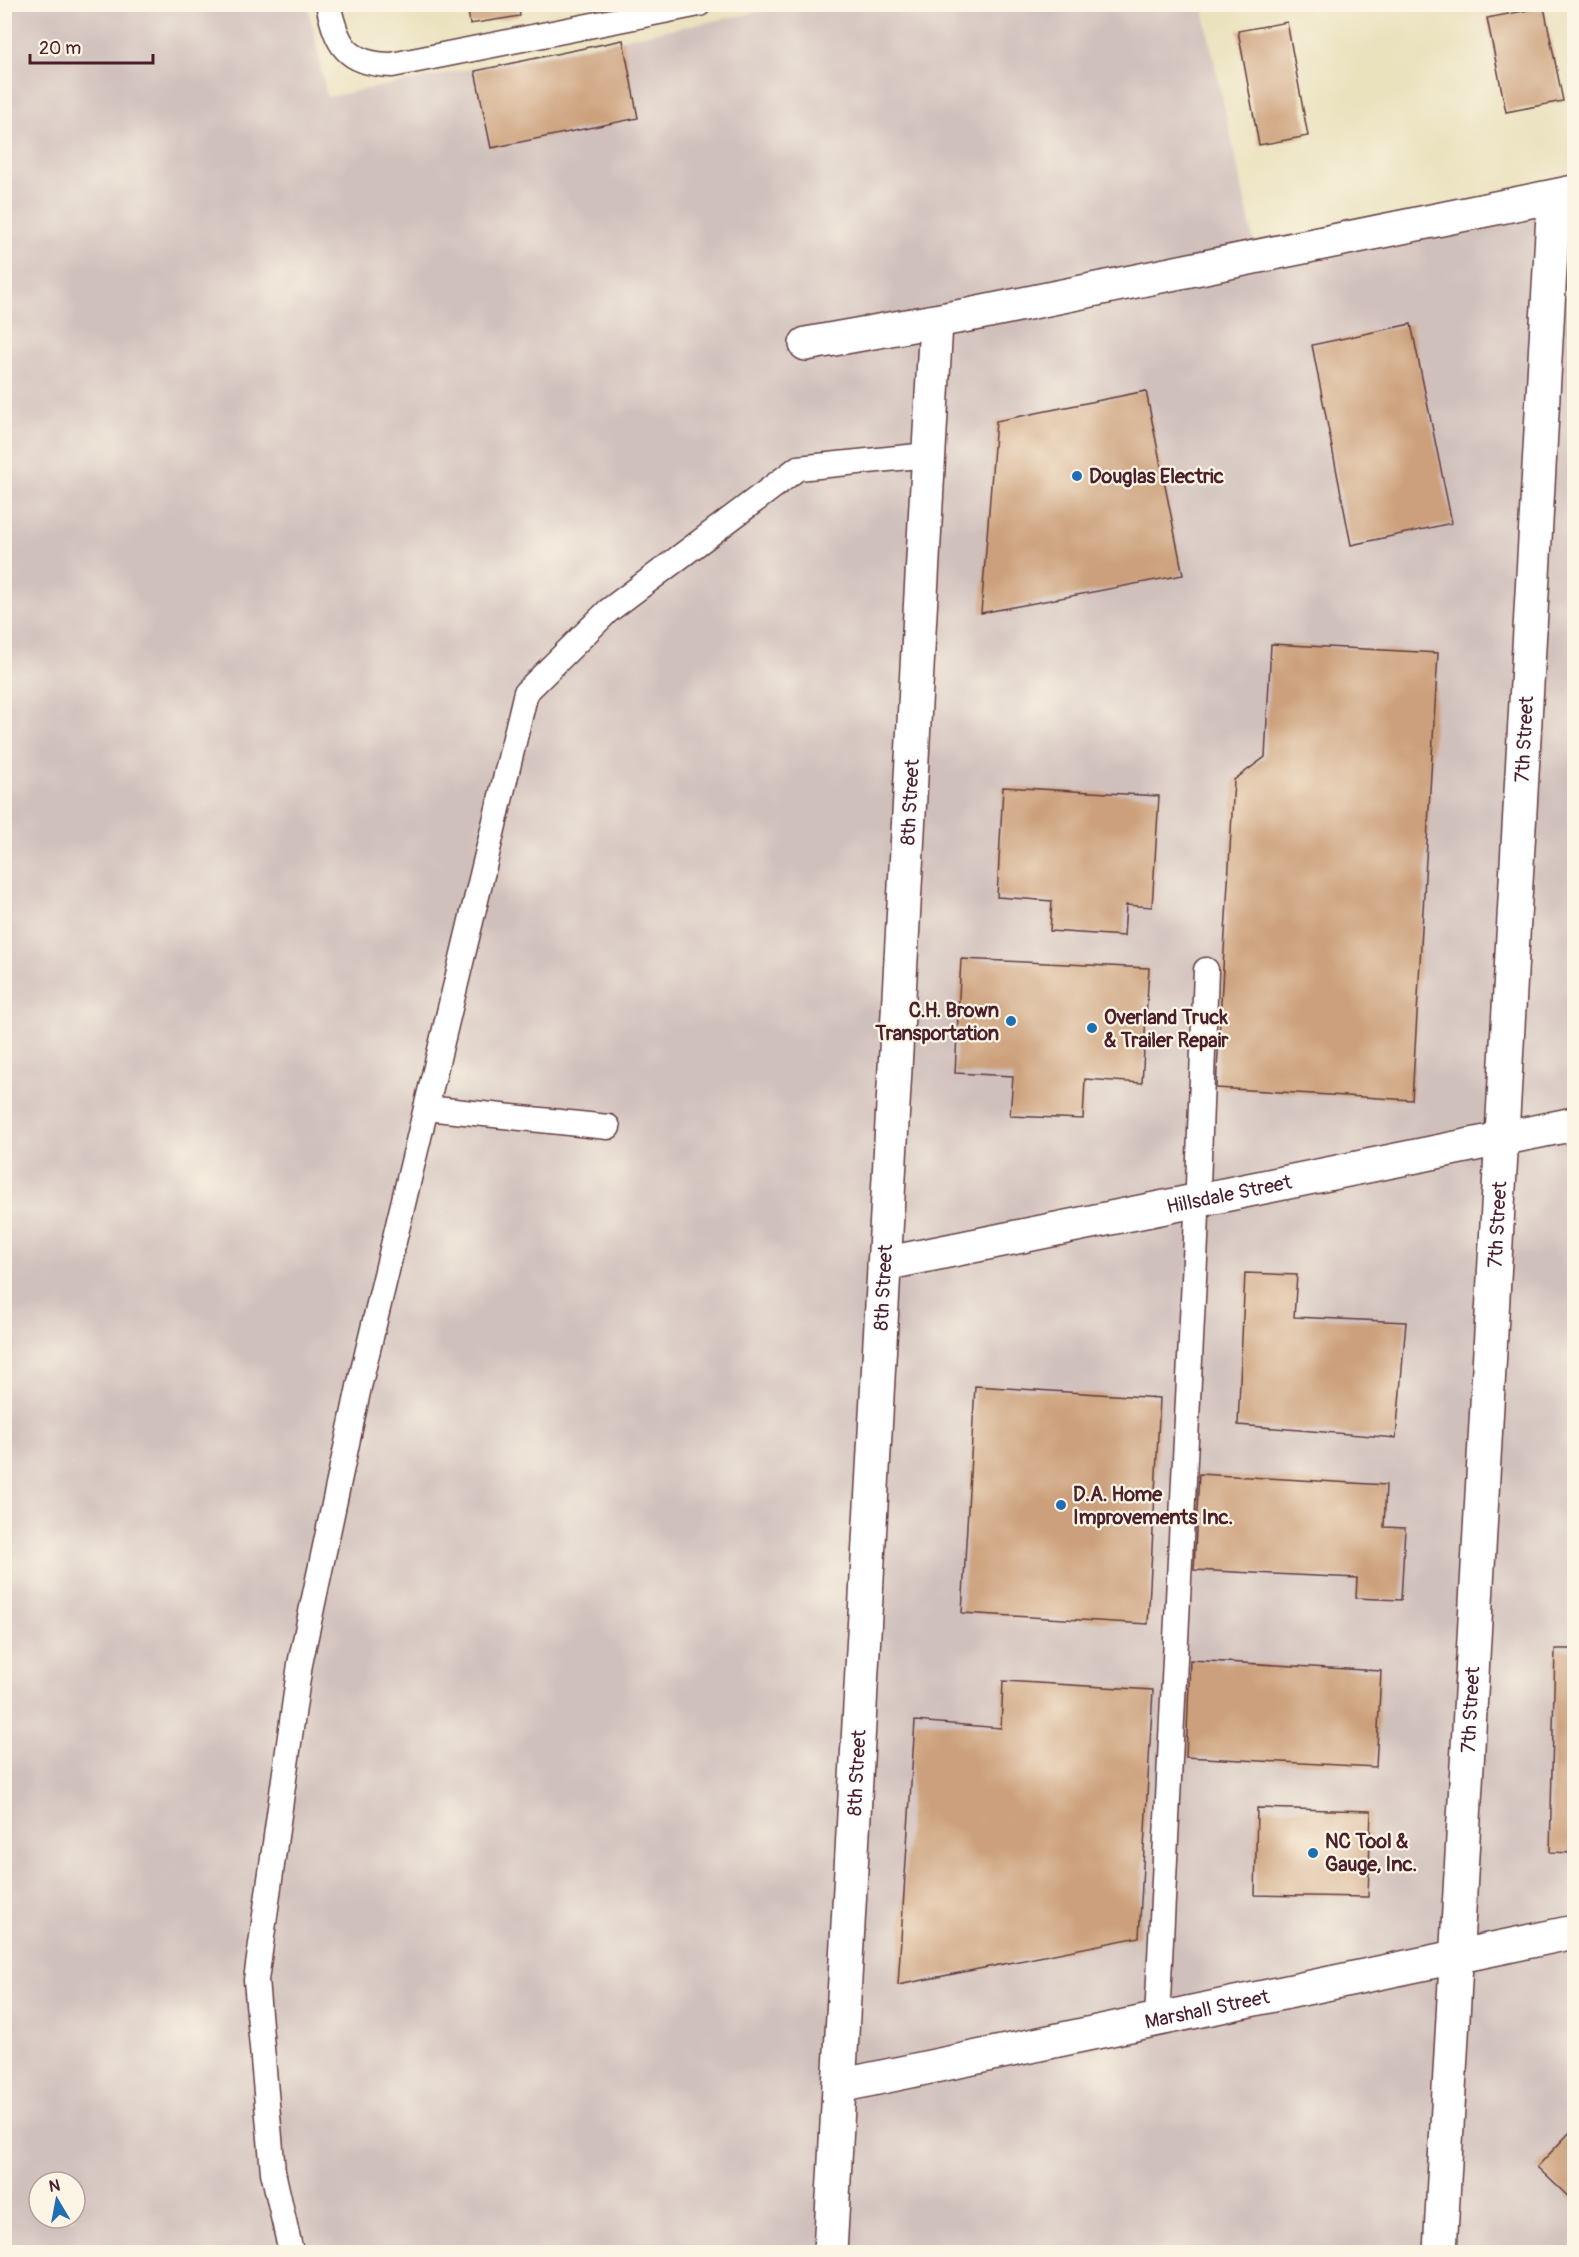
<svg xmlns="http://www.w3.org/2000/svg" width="1579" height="2257" font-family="Pangolin,sans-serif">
  <rect width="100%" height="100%" fill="#fcf5e5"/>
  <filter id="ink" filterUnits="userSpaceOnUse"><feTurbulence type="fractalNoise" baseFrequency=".0167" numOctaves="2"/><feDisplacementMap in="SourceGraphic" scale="12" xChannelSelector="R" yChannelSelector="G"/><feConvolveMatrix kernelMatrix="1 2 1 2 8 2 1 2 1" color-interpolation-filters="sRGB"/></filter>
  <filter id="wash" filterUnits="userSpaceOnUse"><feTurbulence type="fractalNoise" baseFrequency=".008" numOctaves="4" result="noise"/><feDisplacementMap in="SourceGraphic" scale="24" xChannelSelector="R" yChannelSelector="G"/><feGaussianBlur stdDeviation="1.35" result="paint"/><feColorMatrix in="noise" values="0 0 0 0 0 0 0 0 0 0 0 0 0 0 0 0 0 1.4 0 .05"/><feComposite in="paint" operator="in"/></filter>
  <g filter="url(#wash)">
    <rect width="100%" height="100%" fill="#eae1bd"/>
    <path fill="#d0c0bc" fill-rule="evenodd" d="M5,5H308L327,97L794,5H1202L1257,256L1574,192V2252H5ZM39,2182H75V2218H39Z"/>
    <g id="blocks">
      <g fill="#cca07b">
        <polygon points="467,4 518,4 520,16 470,24"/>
        <polygon points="1544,7 1563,101 1506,112 1487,18"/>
        <polygon points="1287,22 1308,136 1259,145 1238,31"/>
        <polygon points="623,40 638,118 491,148 475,71"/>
        <polygon points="1411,324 1452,523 1351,545 1312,345"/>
        <polygon points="1146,391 1183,575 981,613 996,421"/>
        <polygon points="1271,644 1438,653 1412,1100 1216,1088 1234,780 1265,757"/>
        <polygon points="1003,787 1159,796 1152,907 1126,905 1124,936 1050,931 1052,901 997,897"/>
        <polygon points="961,959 1149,968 1142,1083 1085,1079 1083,1119 1010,1116 1013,1076 955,1073"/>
        <polygon points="1245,1273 1297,1275 1294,1317 1406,1322 1396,1438 1238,1425"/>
        <polygon points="975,1386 1160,1398 1148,1624 962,1613"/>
        <polygon points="1199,1474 1386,1485 1384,1527 1405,1528 1401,1600 1356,1598 1357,1578 1194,1570"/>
        <polygon points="1555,1649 1574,1649 1574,1853 1550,1852"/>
        <polygon points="1190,1660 1381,1671 1376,1767 1186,1757"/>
        <polygon points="1003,1681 1153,1690 1139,1937 898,1985 915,1721 1001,1728"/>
        <polygon points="1257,1808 1371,1811 1368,1897 1255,1895"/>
        <polygon points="1574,2128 1574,2202 1537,2167"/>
      </g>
    </g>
  </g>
  <g filter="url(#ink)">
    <use href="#blocks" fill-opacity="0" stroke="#623c41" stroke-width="1.5"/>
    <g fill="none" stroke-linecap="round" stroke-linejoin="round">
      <defs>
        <g id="service">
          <path d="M328,4C337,45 346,64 392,65L699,4"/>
          <polyline points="426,1108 608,1127"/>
          <polyline points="1157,2019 1196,1239 1206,970"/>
          <polyline points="291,2252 273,2172 256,1980 300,1664 359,1387 526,692 608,611 798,468 928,455"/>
        </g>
        <g id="minor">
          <polyline points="806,344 974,314 1574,192"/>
          <path id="s1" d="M884,1264L1574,1124"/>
          <path id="s2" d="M839,2086L1574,1932"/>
          <path id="s3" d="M830,2252L936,322"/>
          <path id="s4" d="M1440,2252L1554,197"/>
        </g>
      </defs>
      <use href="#service" stroke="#623c41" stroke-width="27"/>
      <use href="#minor" stroke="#623c41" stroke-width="36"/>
      <use href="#service" stroke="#fff" stroke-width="24"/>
      <use href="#minor" stroke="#fff" stroke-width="33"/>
    </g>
  </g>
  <g fill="#1f6fb2" stroke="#fcf5e5" stroke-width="2">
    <circle cx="1077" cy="476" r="6"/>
    <circle cx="1011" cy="1021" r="6"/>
    <circle cx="1092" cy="1028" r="6"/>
    <circle cx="1061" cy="1505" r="6"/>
    <circle cx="1313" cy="1853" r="6"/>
  </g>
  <g text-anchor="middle" stroke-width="4.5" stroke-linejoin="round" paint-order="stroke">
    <g font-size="20" font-weight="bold" fill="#4a1f2b" stroke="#fcf5e5" text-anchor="start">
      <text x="1089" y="483">Douglas Electric</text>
      <text x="999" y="1017" text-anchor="end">C.H. Brown<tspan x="999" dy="23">Transportation</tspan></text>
      <text x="1104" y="1024">Overland Truck<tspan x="1104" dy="23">&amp; Trailer Repair</tspan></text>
      <text x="1073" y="1501">D.A. Home<tspan x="1073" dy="23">Improvements Inc.</tspan></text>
      <text x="1325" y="1848">NC Tool &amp;<tspan x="1325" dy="23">Gauge, Inc.</tspan></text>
    </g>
    <g font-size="20" fill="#4a1f2b" stroke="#fcf5e5">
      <text dy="7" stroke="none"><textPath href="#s4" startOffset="1515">7th Street</textPath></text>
      <text dy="7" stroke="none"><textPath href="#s3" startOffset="1452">8th Street</textPath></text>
      <text dy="7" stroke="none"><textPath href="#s1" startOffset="352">Hillsdale Street</textPath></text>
      <text dy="7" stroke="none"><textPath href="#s4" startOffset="1029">7th Street</textPath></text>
      <text dy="7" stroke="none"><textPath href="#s3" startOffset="966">8th Street</textPath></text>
      <text dy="7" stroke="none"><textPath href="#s4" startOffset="543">7th Street</textPath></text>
      <text dy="7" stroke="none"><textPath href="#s3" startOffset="480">8th Street</textPath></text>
      <text dy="7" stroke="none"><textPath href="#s2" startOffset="376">Marshall Street</textPath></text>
    </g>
  </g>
  <rect width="1579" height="2257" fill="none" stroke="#fcf5e5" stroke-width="24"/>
  <g transform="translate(57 2200) rotate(350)"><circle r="28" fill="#fcf5e5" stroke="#b59f9b" stroke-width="1.5"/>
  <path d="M0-4.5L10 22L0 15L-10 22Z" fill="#1f6fb2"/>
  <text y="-9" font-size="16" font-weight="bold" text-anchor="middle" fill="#4a1f2b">N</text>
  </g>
  <path d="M30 54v9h123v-9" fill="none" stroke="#4a1f2b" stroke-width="3"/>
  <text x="39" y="54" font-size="18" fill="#4a1f2b" stroke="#fcf5e5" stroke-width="4.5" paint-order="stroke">20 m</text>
</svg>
